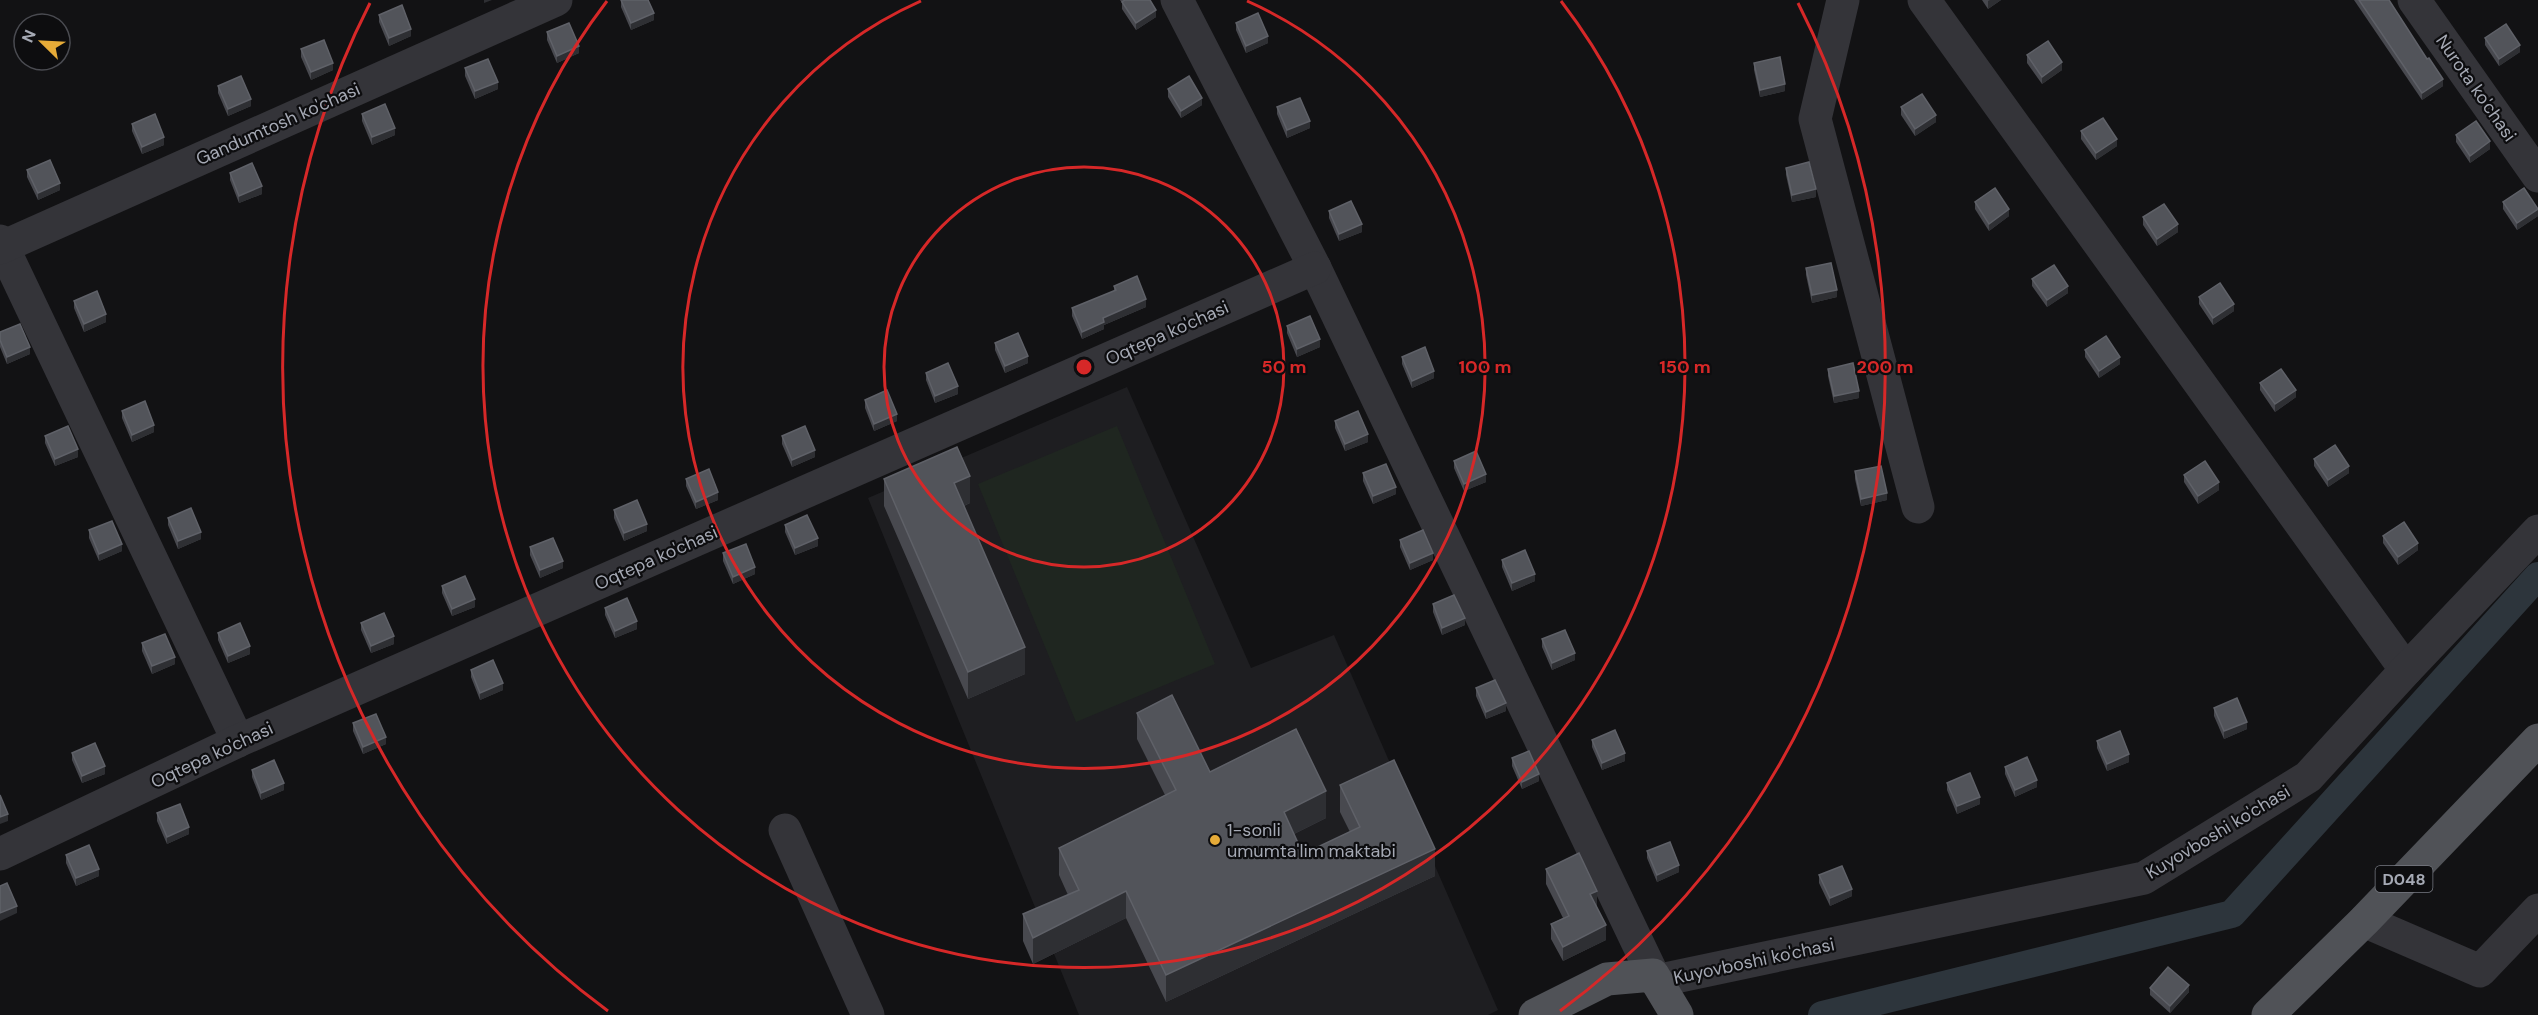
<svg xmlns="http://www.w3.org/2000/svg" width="2538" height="1015" font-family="'DM Sans',sans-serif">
  <rect width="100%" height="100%" fill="#121214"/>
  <polygon fill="#1e1e21" points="1127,387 1251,668 1334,635 1498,1010 1488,1015 1079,1015 868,498"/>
  <polygon fill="#1f2620" points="1117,426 1215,664 1076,722 978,484"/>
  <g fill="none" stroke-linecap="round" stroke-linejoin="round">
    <polyline stroke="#2d353c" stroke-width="28" points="1822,1015 2232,914 2538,576"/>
    <g stroke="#343439" stroke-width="33">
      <polyline points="1177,0 1315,268 1653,975"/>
      <polyline points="1843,0 1815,119 1918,507"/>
      <polyline points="1924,0 2406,670"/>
      <polyline points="2414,0 2538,176"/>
      <polyline points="0,241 238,741"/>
      <polyline points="0,248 556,0"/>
      <polyline points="785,830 868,1015"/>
      <polyline points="0,854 238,741 1315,268"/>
      <polyline points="2364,921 2480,971 2538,910"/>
      <polyline points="1656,981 2144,878 2308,777 2406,670 2538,531"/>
    </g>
    <g stroke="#505257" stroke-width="33">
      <polyline points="1535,1015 1607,979 1653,975 1677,1015"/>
      <polyline points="2268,1015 2364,921 2538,740"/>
    </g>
  </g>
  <g fill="#48494f">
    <polygon points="621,0 654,20 631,30 621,7"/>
    <polygon points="1120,0 1150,0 1156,17 1136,30 1122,9 1122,3"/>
    <polygon points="1982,0 2001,0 1988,9"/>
    <polygon points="2354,0 2389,0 2427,59 2443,86 2422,100"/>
    <polygon points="379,15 411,36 389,46 379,22"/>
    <polygon points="1236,23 1268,43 1246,53 1236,30"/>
    <polygon points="547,32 579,53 557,63 547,40"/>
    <polygon points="2485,38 2520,52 2499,66 2485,45"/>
    <polygon points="301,49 333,70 311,80 301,57"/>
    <polygon points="2027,55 2062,70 2042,84 2027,63"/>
    <polygon points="1754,63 1785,91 1760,97 1754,70"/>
    <polygon points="465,68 498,89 475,99 465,76"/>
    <polygon points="218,86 251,106 228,116 218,93"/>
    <polygon points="1168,89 1202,105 1181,118 1168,97"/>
    <polygon points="1277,107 1310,128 1287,138 1277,114"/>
    <polygon points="1901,107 1936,122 1915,136 1901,115"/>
    <polygon points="362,114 395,135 372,145 362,121"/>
    <polygon points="132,124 164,145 142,154 132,131"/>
    <polygon points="2081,131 2117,146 2096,160 2081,139"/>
    <polygon points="2456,135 2490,149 2470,163 2456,142"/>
    <polygon points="1786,168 1816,197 1792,202 1786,175"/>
    <polygon points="27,170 60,190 38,200 27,177"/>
    <polygon points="230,173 262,194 239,203 230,180"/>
    <polygon points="1975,202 2009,216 1989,231 1975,209"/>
    <polygon points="2503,202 2538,208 2538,216 2517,230 2503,209"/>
    <polygon points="1329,211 1362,232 1339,241 1329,218"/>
    <polygon points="2143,217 2178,232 2157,246 2143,225"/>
    <polygon points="1806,268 1837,297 1812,303 1806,275"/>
    <polygon points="2032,279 2068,293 2047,307 2032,286"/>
    <polygon points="1114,286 1146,307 1104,325 1104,329 1082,339 1072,316 1072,308 1114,291"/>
    <polygon points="2199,297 2234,311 2213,325 2199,304"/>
    <polygon points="74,301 106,322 84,332 74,308"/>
    <polygon points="1287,326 1320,347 1297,357 1287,333"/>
    <polygon points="0,332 30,354 7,364 0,347"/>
    <polygon points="995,343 1028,363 1005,373 995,350"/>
    <polygon points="2085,350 2120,364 2099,378 2085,357"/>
    <polygon points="1402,357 1434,378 1412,388 1402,364"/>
    <polygon points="1828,369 1859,398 1834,403 1828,376"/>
    <polygon points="926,373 958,394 935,403 926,380"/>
    <polygon points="2260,383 2296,397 2275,412 2260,390"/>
    <polygon points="865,400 897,421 874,431 865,408"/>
    <polygon points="122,411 154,432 132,442 122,418"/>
    <polygon points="1335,421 1368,442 1345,451 1335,428"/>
    <polygon points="45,436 78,457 55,466 45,443"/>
    <polygon points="782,436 815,457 792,467 782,444"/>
    <polygon points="2314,459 2349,473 2328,487 2314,466"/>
    <polygon points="1454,461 1486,482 1464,491 1454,468"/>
    <polygon points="1855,471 1887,500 1861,506 1855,479"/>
    <polygon points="1363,473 1396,494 1373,504 1363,481"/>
    <polygon points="2184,475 2219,490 2198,504 2184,482"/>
    <polygon points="686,479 718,500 696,509 686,486"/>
    <polygon points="884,479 970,503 964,506 1025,674 968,699 884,506"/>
    <polygon points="614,510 647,531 624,541 614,518"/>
    <polygon points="168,518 201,539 178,549 168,525"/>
    <polygon points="785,525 818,546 795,555 785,532"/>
    <polygon points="89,530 122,551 99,561 89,538"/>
    <polygon points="2383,536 2418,550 2398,565 2383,543"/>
    <polygon points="1400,540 1433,560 1410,570 1400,547"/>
    <polygon points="530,547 563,568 540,578 530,555"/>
    <polygon points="723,553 755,574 733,584 723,561"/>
    <polygon points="1502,560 1535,581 1512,591 1502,567"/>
    <polygon points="442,586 475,607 452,616 442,593"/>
    <polygon points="1433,604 1465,625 1442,635 1433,612"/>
    <polygon points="605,608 637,629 615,638 605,615"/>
    <polygon points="361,623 394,644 371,653 361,630"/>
    <polygon points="218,633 250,654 228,663 218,640"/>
    <polygon points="1542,639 1575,660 1552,670 1542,647"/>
    <polygon points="142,643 175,664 152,674 142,651"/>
    <polygon points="471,670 503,690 480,700 471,677"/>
    <polygon points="1476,688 1506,711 1486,719 1476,696"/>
    <polygon points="2214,708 2247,729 2224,739 2214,716"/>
    <polygon points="1137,713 1210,772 1326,818 1294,834 1303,854 1350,832 1340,812 1340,785 1435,876 1166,1002 1126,918 1033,964 1023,941 1023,914 1068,895 1059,875 1059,848 1165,795 1137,739"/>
    <polygon points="353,723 386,744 363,754 353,731"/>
    <polygon points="1592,740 1625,761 1602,770 1592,747"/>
    <polygon points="2097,741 2129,762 2107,771 2097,748"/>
    <polygon points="72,753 105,774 82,783 72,760"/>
    <polygon points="1512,758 1539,781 1522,789 1512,766"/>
    <polygon points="2005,767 2037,787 2015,797 2005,774"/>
    <polygon points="252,770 284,790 261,800 252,777"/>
    <polygon points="1947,783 1980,804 1957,814 1947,790"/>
    <polygon points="157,813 189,834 167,844 157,821"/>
    <polygon points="1647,851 1679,872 1657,882 1647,858"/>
    <polygon points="66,855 99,876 76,886 66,863"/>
    <polygon points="1546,869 1597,905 1596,906 1606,940 1563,961 1551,939 1551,924 1563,918 1546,884"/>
    <polygon points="1819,875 1852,896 1830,906 1819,883"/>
    <polygon points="2150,988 2189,992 2170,1013 2150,995"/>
  </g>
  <g fill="#2e2f33">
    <polygon points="484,0 492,0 484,3"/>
    <polygon points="1990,0 2001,0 1988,9 1988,1"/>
    <polygon points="1156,10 1156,17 1136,30 1136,23"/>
    <polygon points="654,13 654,20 631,30 631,23"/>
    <polygon points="411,29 411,36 389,46 389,38"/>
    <polygon points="1268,36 1268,43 1246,53 1246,46"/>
    <polygon points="2520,45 2520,52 2499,66 2499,59"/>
    <polygon points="579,46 579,53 557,63 557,56"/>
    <polygon points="2062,62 2062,70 2042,84 2042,77"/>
    <polygon points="333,63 333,70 311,80 311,72"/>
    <polygon points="2443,79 2443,86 2422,100 2422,93"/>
    <polygon points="498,82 498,89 475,99 475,91"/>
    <polygon points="1785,84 1785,91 1760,97 1760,90"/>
    <polygon points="1202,98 1202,105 1181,118 1181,111"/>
    <polygon points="251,99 251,106 228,116 228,109"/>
    <polygon points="1936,115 1936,122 1915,136 1915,129"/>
    <polygon points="1310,121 1310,128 1287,138 1287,130"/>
    <polygon points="395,128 395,135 372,145 372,137"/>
    <polygon points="164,137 164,145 142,154 142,147"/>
    <polygon points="2117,139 2117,146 2096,160 2096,153"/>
    <polygon points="2490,141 2490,149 2470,163 2470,156"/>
    <polygon points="60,183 60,190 38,200 38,193"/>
    <polygon points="262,186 262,194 239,203 239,196"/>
    <polygon points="1816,189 1816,197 1792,202 1792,195"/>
    <polygon points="2009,209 2009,216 1989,231 1989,224"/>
    <polygon points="2538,209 2538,216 2517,230 2517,223"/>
    <polygon points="1362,224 1362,232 1339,241 1339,234"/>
    <polygon points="2178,224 2178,232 2157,246 2157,239"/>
    <polygon points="2068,286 2068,293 2047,307 2047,300"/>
    <polygon points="1837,290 1837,297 1812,303 1812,295"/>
    <polygon points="1146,299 1146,307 1104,325 1104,329 1082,339 1082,332 1103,318"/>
    <polygon points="2234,304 2234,311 2213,325 2213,318"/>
    <polygon points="106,314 106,322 84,332 84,324"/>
    <polygon points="1320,339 1320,347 1297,357 1297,349"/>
    <polygon points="30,347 30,354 7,364 7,357"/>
    <polygon points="1028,356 1028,363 1005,373 1005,366"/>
    <polygon points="2120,357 2120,364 2099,378 2099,371"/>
    <polygon points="1434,371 1434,378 1412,388 1412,381"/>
    <polygon points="958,386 958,394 935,403 935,396"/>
    <polygon points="2296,390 2296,397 2275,412 2275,404"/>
    <polygon points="1859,391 1859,398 1834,403 1834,396"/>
    <polygon points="897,414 897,421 874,431 874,424"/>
    <polygon points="154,425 154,432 132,442 132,435"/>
    <polygon points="1368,434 1368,442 1345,451 1345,444"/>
    <polygon points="78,449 78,457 55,466 55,459"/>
    <polygon points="815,450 815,457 792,467 792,460"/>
    <polygon points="2349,466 2349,473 2328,487 2328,480"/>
    <polygon points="1486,474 1486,482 1464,491 1464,484"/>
    <polygon points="970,476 970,503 954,510 954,483"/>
    <polygon points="2219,482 2219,490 2198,504 2198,496"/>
    <polygon points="1396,487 1396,494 1373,504 1373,496"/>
    <polygon points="718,492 718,500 696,509 696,502"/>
    <polygon points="1887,493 1887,500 1861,506 1861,499"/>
    <polygon points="647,524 647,531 624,541 624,533"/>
    <polygon points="201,532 201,539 178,549 178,541"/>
    <polygon points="818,538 818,546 795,555 795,548"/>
    <polygon points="2418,543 2418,550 2398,565 2398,557"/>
    <polygon points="122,544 122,551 99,561 99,554"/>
    <polygon points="1433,553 1433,560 1410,570 1410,563"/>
    <polygon points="563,561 563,568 540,578 540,570"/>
    <polygon points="755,567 755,574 733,584 733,577"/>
    <polygon points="1535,574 1535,581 1512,591 1512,583"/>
    <polygon points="475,599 475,607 452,616 452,609"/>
    <polygon points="1465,618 1465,625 1442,635 1442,628"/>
    <polygon points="637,621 637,629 615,638 615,631"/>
    <polygon points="394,636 394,644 371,653 371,646"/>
    <polygon points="250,646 250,654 228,663 228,656"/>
    <polygon points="1025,647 1025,674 968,699 968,672"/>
    <polygon points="1575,653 1575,660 1552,670 1552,663"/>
    <polygon points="175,657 175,664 152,674 152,666"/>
    <polygon points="503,683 503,690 480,700 480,693"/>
    <polygon points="1506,703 1506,711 1486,719 1486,712"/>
    <polygon points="2247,722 2247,729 2224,739 2224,731"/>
    <polygon points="386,737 386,744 363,754 363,747"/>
    <polygon points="1625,753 1625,761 1602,770 1602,763"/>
    <polygon points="2129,754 2129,762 2107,771 2107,764"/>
    <polygon points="105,766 105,774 82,783 82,776"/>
    <polygon points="1539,774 1539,781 1522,789 1522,782"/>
    <polygon points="2037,780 2037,787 2015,797 2015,790"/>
    <polygon points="284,783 284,790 261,800 261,793"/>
    <polygon points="1326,791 1326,818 1284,839 1284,812"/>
    <polygon points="1980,797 1980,804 1957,814 1957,806"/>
    <polygon points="8,814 8,821 0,824 0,817"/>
    <polygon points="189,827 189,834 167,844 167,837"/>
    <polygon points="1435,849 1435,876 1166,1002 1166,975"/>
    <polygon points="1679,865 1679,872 1657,882 1657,875"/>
    <polygon points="99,869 99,876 76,886 76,878"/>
    <polygon points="1852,889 1852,896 1830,906 1830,898"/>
    <polygon points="1126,891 1126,918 1033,964 1033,938"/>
    <polygon points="1597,891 1597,905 1590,908 1590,894"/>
    <polygon points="17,906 17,913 0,921 0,913"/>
    <polygon points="1606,925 1606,940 1563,961 1563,947"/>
    <polygon points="2189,985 2189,992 2170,1013 2170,1006"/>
  </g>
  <g fill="#52545a" stroke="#5f6168" stroke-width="1.5">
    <polygon points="621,0 648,0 654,13 631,23"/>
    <polygon points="1125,0 1150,0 1156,10 1136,23 1122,2"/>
    <polygon points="2359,0 2389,0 2427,59 2429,58 2443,79 2422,93"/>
    <polygon points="402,5 411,29 389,38 379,15"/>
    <polygon points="1258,13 1268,36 1246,46 1236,23"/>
    <polygon points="569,23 579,46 557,56 547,32"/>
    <polygon points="2506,24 2520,45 2499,59 2485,38"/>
    <polygon points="324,40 333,63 311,72 301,49"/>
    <polygon points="2048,41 2062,62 2042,77 2027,55"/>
    <polygon points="1780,57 1785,84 1760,90 1754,63"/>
    <polygon points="488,59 498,82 475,91 465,68"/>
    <polygon points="241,76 251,99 228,109 218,86"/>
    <polygon points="1189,76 1202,98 1181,111 1168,89"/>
    <polygon points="1922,94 1936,115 1915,129 1901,107"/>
    <polygon points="1300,98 1310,121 1287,130 1277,107"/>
    <polygon points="385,104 395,128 372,137 362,114"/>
    <polygon points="155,114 164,137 142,147 132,124"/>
    <polygon points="2103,118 2117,139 2096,153 2081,131"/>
    <polygon points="2476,121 2490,141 2470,156 2456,135"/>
    <polygon points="50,160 60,183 38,193 27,170"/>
    <polygon points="1809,162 1816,189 1792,195 1786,168"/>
    <polygon points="252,163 262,186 239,196 230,173"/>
    <polygon points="1995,188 2009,209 1989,224 1975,202"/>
    <polygon points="2524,188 2538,209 2517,223 2503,202"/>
    <polygon points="1351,201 1362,224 1339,234 1329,211"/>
    <polygon points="2164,204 2178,224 2157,239 2143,217"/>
    <polygon points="1831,263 1837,290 1812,295 1806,268"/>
    <polygon points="2054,265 2068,286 2047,300 2032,279"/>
    <polygon points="1137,276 1146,299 1103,318 1104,322 1082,332 1072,308 1116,290 1114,286"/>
    <polygon points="2220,283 2234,304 2213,318 2199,297"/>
    <polygon points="97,291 106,314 84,324 74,301"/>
    <polygon points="1310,316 1320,339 1297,349 1287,326"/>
    <polygon points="20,324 30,347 7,357 0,340 0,332"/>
    <polygon points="1018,333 1028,356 1005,366 995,343"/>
    <polygon points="2106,336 2120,357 2099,371 2085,350"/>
    <polygon points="1425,347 1434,371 1412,381 1402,357"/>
    <polygon points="948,363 958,386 935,396 926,373"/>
    <polygon points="1853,363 1859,391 1834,396 1828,369"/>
    <polygon points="2281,369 2296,390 2275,404 2260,383"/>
    <polygon points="887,390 897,414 874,424 865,400"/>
    <polygon points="145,401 154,425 132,435 122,411"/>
    <polygon points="1358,411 1368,434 1345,444 1335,421"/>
    <polygon points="68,426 78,449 55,459 45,436"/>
    <polygon points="805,426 815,450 792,460 782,436"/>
    <polygon points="2335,445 2349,466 2328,480 2314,459"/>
    <polygon points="957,447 970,476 954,483 1025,647 968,672 884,479"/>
    <polygon points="1476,451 1486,474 1464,484 1454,461"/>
    <polygon points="2205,461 2219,482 2198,496 2184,475"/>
    <polygon points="1386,464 1396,487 1373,496 1363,473"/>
    <polygon points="1881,466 1887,493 1861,499 1855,471"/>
    <polygon points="709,469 718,492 696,502 686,479"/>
    <polygon points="637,500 647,524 624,533 614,510"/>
    <polygon points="191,508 201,532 178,541 168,518"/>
    <polygon points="807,515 818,538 795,548 785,525"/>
    <polygon points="112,521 122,544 99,554 89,530"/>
    <polygon points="2404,522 2418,543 2398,557 2383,536"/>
    <polygon points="1423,530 1433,553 1410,563 1400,540"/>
    <polygon points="553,538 563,561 540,570 530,547"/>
    <polygon points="746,544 755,567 733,577 723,553"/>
    <polygon points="1525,550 1535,574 1512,583 1502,560"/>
    <polygon points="465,576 475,599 452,609 442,586"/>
    <polygon points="1454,595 1465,618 1442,628 1433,604"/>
    <polygon points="627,598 637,621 615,631 605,608"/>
    <polygon points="384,613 394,636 371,646 361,623"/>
    <polygon points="240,623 250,646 228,656 218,633"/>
    <polygon points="1565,630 1575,653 1552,663 1542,639"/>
    <polygon points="165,634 175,657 152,666 142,643"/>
    <polygon points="493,660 503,683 480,693 471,670"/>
    <polygon points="1495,680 1506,703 1486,712 1476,688"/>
    <polygon points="1172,695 1210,772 1296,729 1326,791 1284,812 1303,854 1360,827 1340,785 1394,760 1435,849 1166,975 1126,891 1033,938 1023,914 1079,890 1059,848 1176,790 1137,713"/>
    <polygon points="2237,698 2247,722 2224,731 2214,708"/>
    <polygon points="376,714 386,737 363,747 353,723"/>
    <polygon points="1615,730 1625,753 1602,763 1592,740"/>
    <polygon points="2120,731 2129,754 2107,764 2097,741"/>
    <polygon points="95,743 105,766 82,776 72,753"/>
    <polygon points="1529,751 1539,774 1522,782 1512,758"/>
    <polygon points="2027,757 2037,780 2015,790 2005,767"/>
    <polygon points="274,760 284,783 261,793 252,770"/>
    <polygon points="1970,773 1980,797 1957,806 1947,783"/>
    <polygon points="0,795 8,814 0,817"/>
    <polygon points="180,804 189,827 167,837 157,813"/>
    <polygon points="1670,842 1679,865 1657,875 1647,851"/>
    <polygon points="89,845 99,869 76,878 66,855"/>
    <polygon points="1579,853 1597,891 1590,894 1606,925 1563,947 1551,924 1569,916 1546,869"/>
    <polygon points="1842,866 1852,889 1830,898 1819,875"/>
    <polygon points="7,883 17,906 0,913 0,886"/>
    <polygon points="2168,967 2189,985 2170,1006 2150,988"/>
  </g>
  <g fill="none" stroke="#d62828" stroke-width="3">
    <circle cx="1084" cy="367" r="200"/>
    <path d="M1247 1A401 401 0 1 1 921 1"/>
    <path d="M1561 1A601 601 0 1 1 607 1"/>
    <path d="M608 1011A801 801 0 0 1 370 3M1798 3A801 801 0 0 1 1560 1011"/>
  </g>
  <circle fill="#e6ab38" stroke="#0d0d0f" stroke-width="2" cx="1215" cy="840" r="6"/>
  <g text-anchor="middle" stroke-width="4.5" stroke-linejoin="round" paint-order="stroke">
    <rect fill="#0d0d0f" stroke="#777a82" stroke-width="1.5" x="2375.5" y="866" width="57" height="26" rx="4.5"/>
    <g font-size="16" font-weight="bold" fill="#a5a9b4">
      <text x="2404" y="885">D048</text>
    </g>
    <g font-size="18" fill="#a5a9b4" stroke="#0d0d0f">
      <text transform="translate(2476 88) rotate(55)" y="6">Nurota ko'chasi</text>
      <text transform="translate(278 124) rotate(-24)" y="6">Gandumtosh ko'chasi</text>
      <text transform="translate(1167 333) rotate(-24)" y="6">Oqtepa ko'chasi</text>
      <text transform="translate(656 558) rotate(-24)" y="6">Oqtepa ko'chasi</text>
      <text transform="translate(212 755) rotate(-25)" y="6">Oqtepa ko'chasi</text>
      <text transform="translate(2218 832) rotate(-31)" y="6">Kuyovboshi ko'chasi</text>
      <text transform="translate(1754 961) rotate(-12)" y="6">Kuyovboshi ko'chasi</text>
    </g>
    <g font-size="18" fill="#a5a9b4" stroke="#0d0d0f" text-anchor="start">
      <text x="1227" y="836">1-sonli<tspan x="1227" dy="21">umumta'lim maktabi</tspan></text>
    </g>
  </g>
  <circle cx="1084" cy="367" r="9" fill="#d62828" stroke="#0d0d0f" stroke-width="3"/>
  <g font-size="18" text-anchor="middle" font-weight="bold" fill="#d62828" stroke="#0d0d0f" stroke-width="4.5" stroke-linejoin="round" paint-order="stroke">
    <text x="1284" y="373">50 m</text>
    <text x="1485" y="373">100 m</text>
    <text x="1685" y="373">150 m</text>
    <text x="1885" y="373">200 m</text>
  </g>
  <g transform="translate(42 42) rotate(294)"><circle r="28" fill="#0d0d0f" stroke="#4a4b51" stroke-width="1.5"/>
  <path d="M0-4.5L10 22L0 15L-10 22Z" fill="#e6ab38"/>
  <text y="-9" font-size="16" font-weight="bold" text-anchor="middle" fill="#a5a9b4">N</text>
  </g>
</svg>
